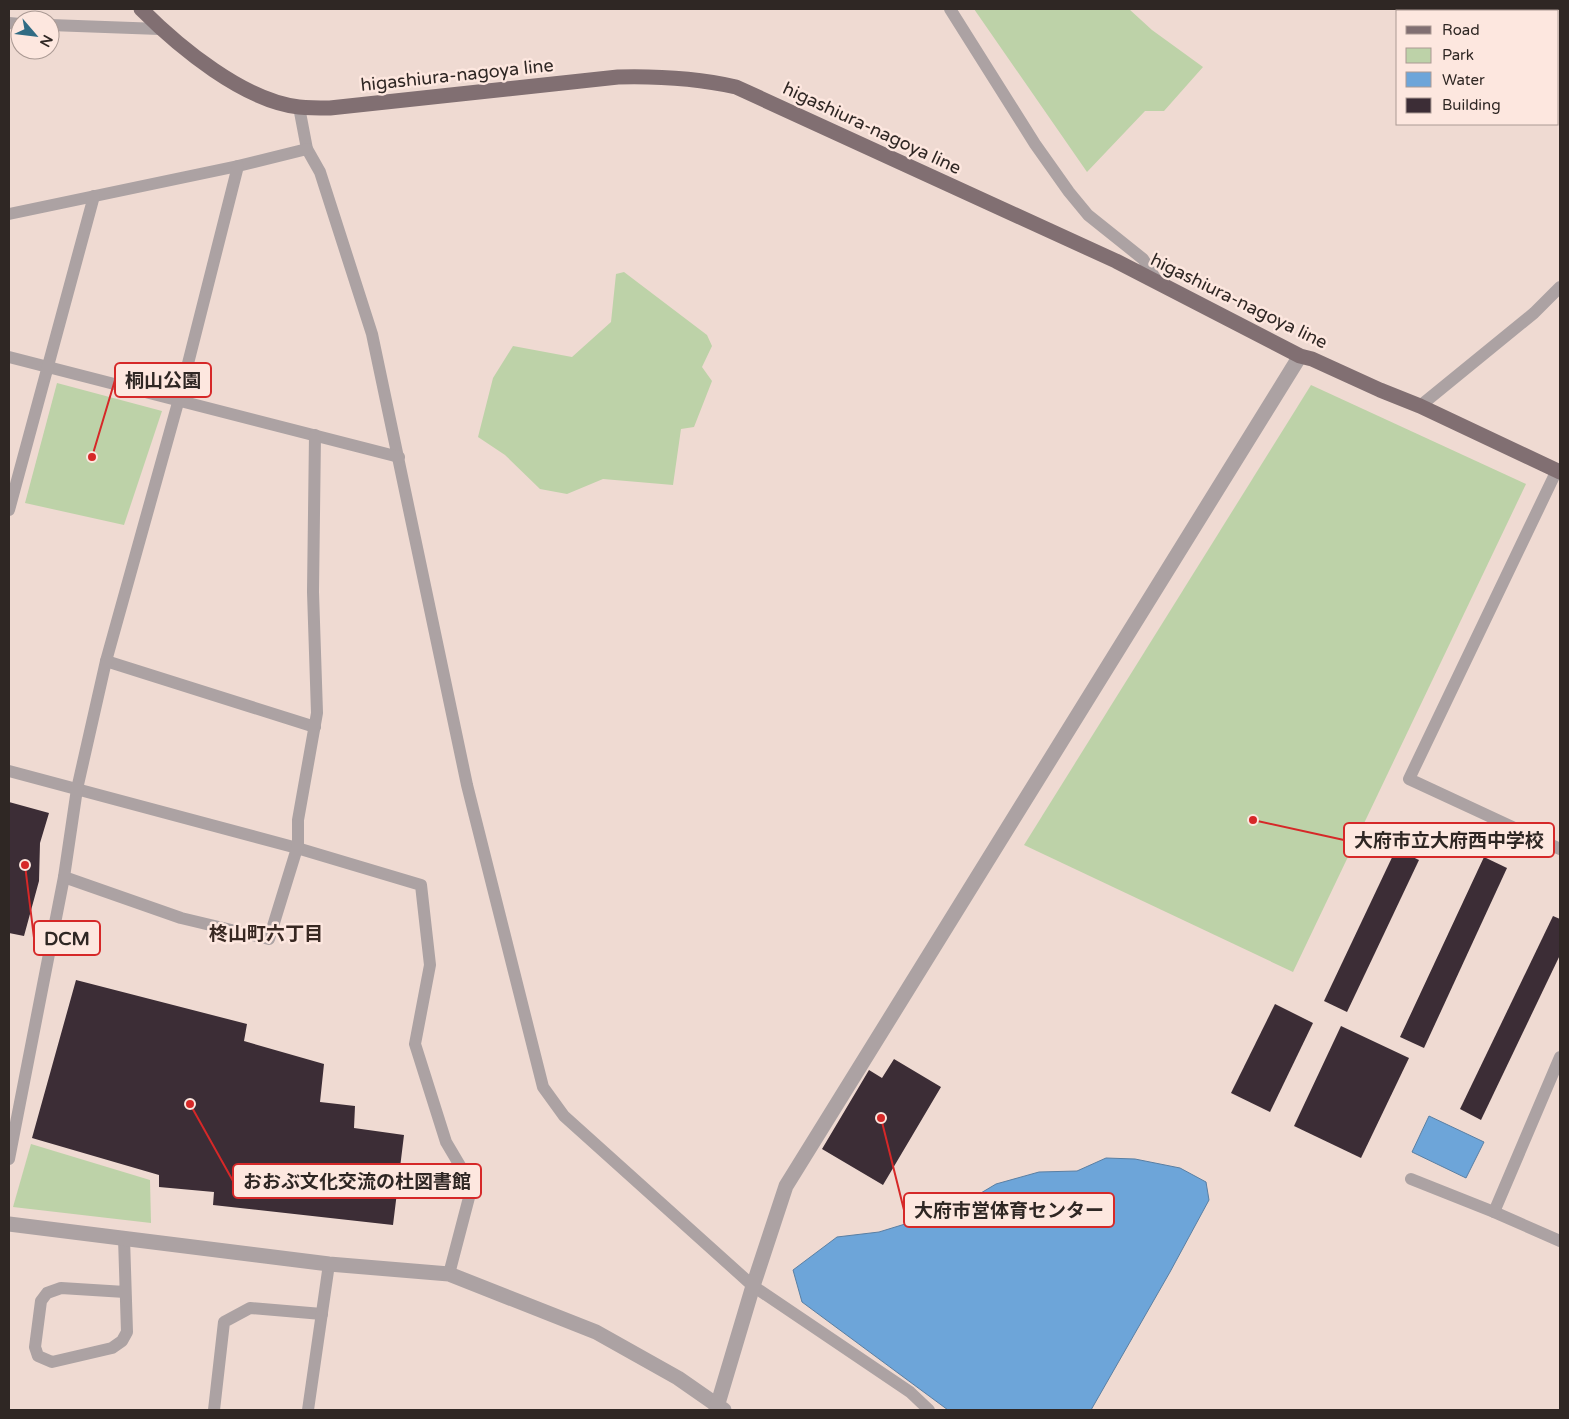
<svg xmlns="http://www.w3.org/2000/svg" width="1569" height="1419" font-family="'Varela Round','Noto Sans JP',sans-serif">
  <rect width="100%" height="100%" fill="#efdad2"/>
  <g fill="#bdd2a8">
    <polygon points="974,9 1129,9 1152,30 1203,67 1164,111 1145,111 1087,172"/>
    <polygon points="624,272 707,335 712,346 702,367 712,381 694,427 681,429 673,485 603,479 567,494 540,489 505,455 478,437 493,378 513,346 572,357 611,322 616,274"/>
    <polygon points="57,383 162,411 124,525 25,503"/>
    <polygon points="1311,385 1526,484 1293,972 1024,845"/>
    <polygon points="31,1144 150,1180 151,1223 13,1207"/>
  </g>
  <g fill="#6da5d9" stroke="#5a7fa3">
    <polygon points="1429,1116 1484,1142 1466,1178 1412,1152"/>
    <polygon points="1106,1158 1135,1159 1180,1168 1206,1182 1209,1200 1170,1272 1091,1410 948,1410 802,1302 793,1270 837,1237 879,1232 954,1209 996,1184 1039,1172 1077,1171"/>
  </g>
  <g fill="#3c2d36">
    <polygon points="9,802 49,813 40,843 39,881 24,936 9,933"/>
    <polygon points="1396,849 1419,860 1347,1012 1324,1001"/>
    <polygon points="1484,857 1507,868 1424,1048 1400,1037"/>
    <polygon points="1553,916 1560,919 1560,955 1481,1120 1460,1109"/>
    <polygon points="76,980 247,1024 244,1041 324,1064 320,1102 355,1106 354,1128 404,1135 393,1225 213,1205 214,1192 159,1187 159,1175 32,1138"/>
    <polygon points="1275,1004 1313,1023 1270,1112 1231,1093"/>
    <polygon points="1341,1026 1409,1058 1361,1158 1294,1126"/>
    <polygon points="894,1059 941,1087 883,1185 822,1149 869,1070 882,1078"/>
  </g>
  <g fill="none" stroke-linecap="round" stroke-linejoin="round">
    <g stroke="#aca2a3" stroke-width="12">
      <polyline points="950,9 1035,144 1069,192 1088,215 1143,259 1157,281"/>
      <polyline points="9,23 20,24"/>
      <polyline points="50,25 160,29"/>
      <polyline points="299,107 307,149 320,172 372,334 467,785 543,1087 564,1116 753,1286 910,1392 929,1410"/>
      <polyline points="9,214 238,166 307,149"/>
      <polyline points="9,357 399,457"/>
      <polyline points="1420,406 1534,313 1560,287"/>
      <polyline points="1557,470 1409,779 1560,849"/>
      <polyline points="9,510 94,196"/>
      <polyline points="106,661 315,727"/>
      <polyline points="9,771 297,848 421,885 430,965 415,1044 446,1142 472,1186 449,1274"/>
      <polyline points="64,877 181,918 269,939 298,845 298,820 317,713 313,592 315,435"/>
      <polyline points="9,1159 64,877 77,789 106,661 179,399 238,166"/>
      <polyline points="1411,1179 1494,1212 1560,1241"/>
      <polyline points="1494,1212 1560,1057"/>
      <polyline points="124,1238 127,1332 122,1341 112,1348 52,1362 38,1356 35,1347 41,1301 47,1293 61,1288 125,1292"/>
      <polyline points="214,1410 224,1322 250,1308 322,1314"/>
      <polyline points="308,1410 329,1264"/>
    </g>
    <g stroke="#aca2a3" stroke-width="15">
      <polyline points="9,1224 329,1264 449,1274 596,1332 678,1378 724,1410"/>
      <polyline points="716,1410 753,1286 786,1186 1300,356"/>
    </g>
    <path stroke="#816f72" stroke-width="15" d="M141,9C179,47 244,101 299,107C310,108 320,108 330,108L618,77C658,76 696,78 736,87L1116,261L1300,356L1312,359L1380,390L1420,406L1560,472"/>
  </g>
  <g text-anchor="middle" stroke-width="5" stroke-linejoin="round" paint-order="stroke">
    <g font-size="18" fill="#2f2724" stroke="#fde7df">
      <text transform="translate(457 75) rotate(-6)" y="6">higashiura-nagoya line</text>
      <text transform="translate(872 128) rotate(25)" y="6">higashiura-nagoya line</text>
      <text transform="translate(1239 301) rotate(26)" y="6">higashiura-nagoya line</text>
    </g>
    <g font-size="19" font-weight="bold" fill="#382822" stroke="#fde7df">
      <text x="266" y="940">柊山町六丁目</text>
    </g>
  </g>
  <path fill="none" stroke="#d62828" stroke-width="2" d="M92 457L115 380M1253 820L1344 840M25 865L34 938M190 1104L233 1181M881 1118L904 1210"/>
  <g fill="#d62828" stroke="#fde7df" stroke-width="2">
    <circle cx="92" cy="457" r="5"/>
    <circle cx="1253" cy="820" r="5"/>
    <circle cx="25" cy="865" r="5"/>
    <circle cx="190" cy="1104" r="5"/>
    <circle cx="881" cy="1118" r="5"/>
  </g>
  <g fill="#fde7df" stroke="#d62828" stroke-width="2">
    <rect x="115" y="363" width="96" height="34" rx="5"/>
    <rect x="1344" y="823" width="210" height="34" rx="5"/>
    <rect x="34" y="921" width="66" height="34" rx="5"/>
    <rect x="233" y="1164" width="248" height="34" rx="5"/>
    <rect x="904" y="1193" width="210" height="34" rx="5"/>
  </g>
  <g font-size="19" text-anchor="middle" font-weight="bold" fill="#2f2724">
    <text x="163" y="387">桐山公園</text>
    <text x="1449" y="847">大府市立大府西中学校</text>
    <text x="67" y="945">DCM</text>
    <text x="357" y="1188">おおぶ文化交流の杜図書館</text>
    <text x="1009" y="1217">大府市営体育センター</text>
  </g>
  <rect width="1569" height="1419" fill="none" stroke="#2f2724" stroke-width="20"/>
  <rect x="1396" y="10" width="162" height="115" fill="#fde7df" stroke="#ab9a94"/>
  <rect x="1406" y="26" width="25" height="8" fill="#816f72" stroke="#ab9a94"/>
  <text x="1442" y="35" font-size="15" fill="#2f2724">Road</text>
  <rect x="1406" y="48" width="25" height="15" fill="#bdd2a8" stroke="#ab9a94"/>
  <text x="1442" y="60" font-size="15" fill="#2f2724">Park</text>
  <rect x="1406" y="72" width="25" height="15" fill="#6da5d9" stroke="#ab9a94"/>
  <text x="1442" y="85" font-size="15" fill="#2f2724">Water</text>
  <rect x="1406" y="98" width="25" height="15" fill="#3c2d36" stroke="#ab9a94"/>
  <text x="1442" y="110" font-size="15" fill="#2f2724">Building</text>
  <g transform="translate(35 35) rotate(118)"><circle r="24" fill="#fde7df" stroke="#ab9a94"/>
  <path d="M0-4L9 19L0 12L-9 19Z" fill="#316c84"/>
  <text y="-8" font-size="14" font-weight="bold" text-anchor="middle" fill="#2f2724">N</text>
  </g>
</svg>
